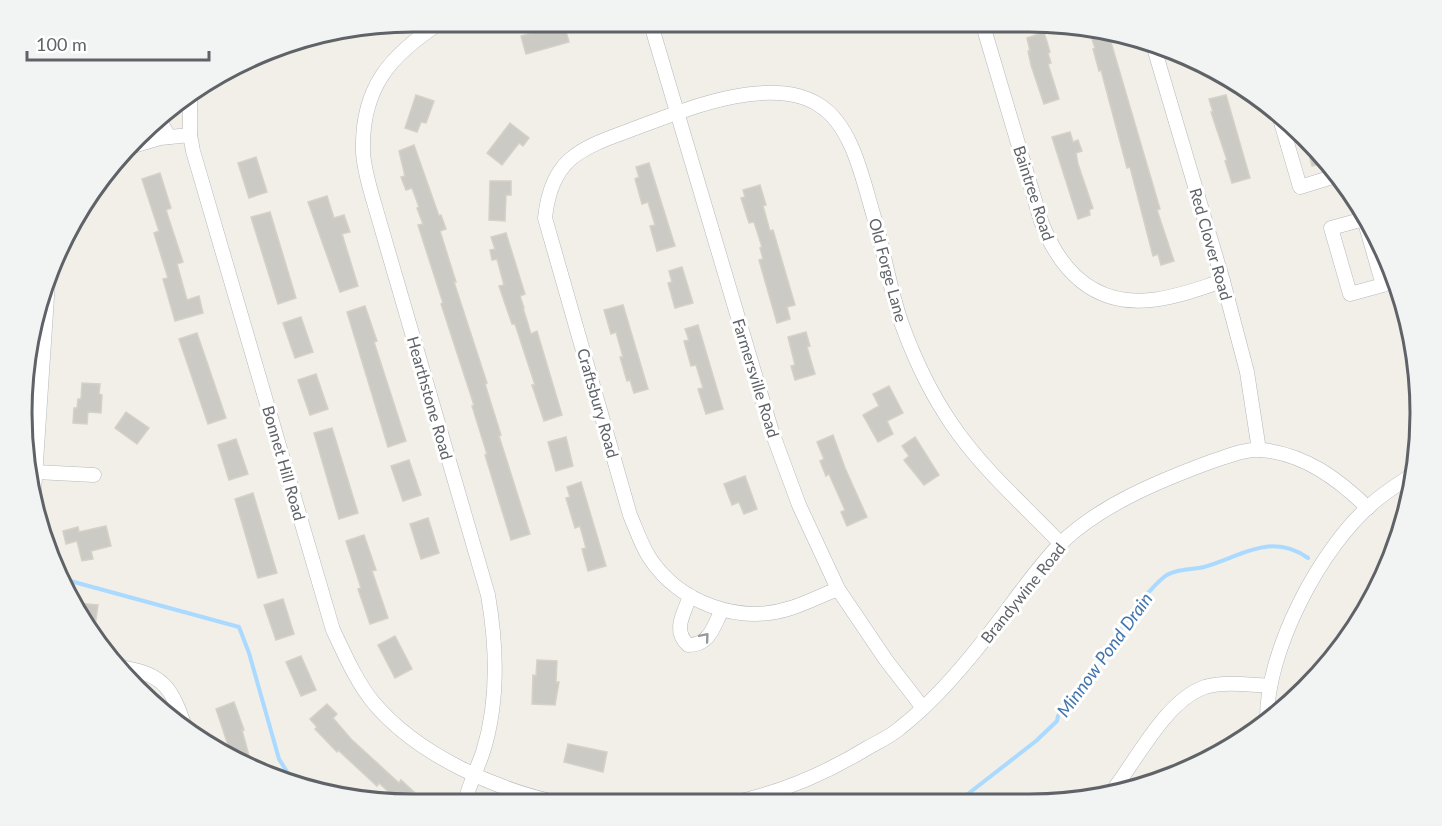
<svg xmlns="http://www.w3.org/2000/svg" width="1442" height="826" font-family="Lato,sans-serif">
  <rect width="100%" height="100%" fill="#f1efe8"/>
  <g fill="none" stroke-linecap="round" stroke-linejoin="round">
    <g stroke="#aadaff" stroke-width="4">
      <polyline points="63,579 239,627 249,653 279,759 289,775 315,790"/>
      <path d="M955,804L1036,741L1057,721L1058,716L1102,659L1104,652C1124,628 1140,597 1164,577C1173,569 1192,570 1204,567C1242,556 1271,532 1308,558"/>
    </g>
  </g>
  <g fill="#cccac5" stroke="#d6d1c6" stroke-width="1.5">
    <polygon points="564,24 569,42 526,54 521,36"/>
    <polygon points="1044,32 1050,52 1048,53 1051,63 1048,64 1059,99 1044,104 1031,65 1028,51 1030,51 1027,38"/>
    <polygon points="1104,32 1108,32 1160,209 1157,210 1174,261 1161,265 1158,254 1153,256 1130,167 1127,168 1101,70 1099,71 1093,49 1095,48 1091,36"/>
    <polygon points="416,95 434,101 426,123 421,122 417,132 405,128"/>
    <polygon points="1226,95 1250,178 1232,183 1225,161 1227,160 1211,112 1213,112 1209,99"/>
    <polygon points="510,123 529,138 523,146 519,143 502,165 487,153"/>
    <polygon points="1070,132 1073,142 1078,140 1082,151 1076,153 1078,164 1093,208 1089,210 1090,215 1078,219 1052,137"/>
    <polygon points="1304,134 1306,136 1327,162 1312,166"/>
    <polygon points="414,145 439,216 441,215 446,229 440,231 456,282 454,282 487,383 485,384 501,435 499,436 530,534 511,540 485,455 487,454 472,406 474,405 441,304 443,303 418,225 423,224 417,208 419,207 412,188 406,190 401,177 405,176 399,151"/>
    <polygon points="256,157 267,192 249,198 238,163"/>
    <polygon points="649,163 675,246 657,251 650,226 655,225 648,202 642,204 635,179 639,177 636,167"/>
    <polygon points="160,173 171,208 166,210 183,262 177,264 187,300 199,296 203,313 175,321 163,279 168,278 154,233 159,231 142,179"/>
    <polygon points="490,181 511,181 511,195 506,195 505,221 489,220"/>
    <polygon points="760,185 766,205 763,206 770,231 773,230 795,305 787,307 790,319 777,323 759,260 763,259 760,248 762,247 754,222 749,223 741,198 745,197 743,190"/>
    <polygon points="327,196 334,218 344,215 350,232 342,234 358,286 340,292 308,202"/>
    <polygon points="270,212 296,298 278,304 251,217"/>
    <polygon points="506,233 525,294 520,296 524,308 523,308 531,334 537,331 562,415 544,421 532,385 535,385 515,324 512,324 499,286 504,285 497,259 492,260 490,250 495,249 491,237"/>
    <polygon points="682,267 693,303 675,308 668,283 672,282 669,271"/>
    <polygon points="623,305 648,389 634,393 630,380 627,381 620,357 623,357 616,332 611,334 604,310"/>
    <polygon points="365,306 377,341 374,342 406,441 388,447 347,312"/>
    <polygon points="301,317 313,352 295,358 283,323"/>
    <polygon points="698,325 723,409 706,414 698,389 703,388 696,365 691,366 684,341 689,340 685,329"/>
    <polygon points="806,332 810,346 807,347 815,374 795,380 791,366 795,365 788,337"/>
    <polygon points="197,333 226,418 208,424 179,339"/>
    <polygon points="316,374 328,409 310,415 298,380"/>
    <polygon points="82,383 100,384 99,394 102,395 101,413 88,412 87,424 73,423 74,408 77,408 78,399 81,399"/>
    <polygon points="889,386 903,413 887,421 893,434 878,442 863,415 879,406 873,394"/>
    <polygon points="126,412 149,428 137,444 115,428"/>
    <polygon points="332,428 358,513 339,519 314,433"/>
    <polygon points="833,435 845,468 867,517 847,526 841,512 845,510 829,474 826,476 820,461 824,459 817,442"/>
    <polygon points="566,437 573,466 556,471 548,442"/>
    <polygon points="915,437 939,475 924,485 904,460 909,456 902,446"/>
    <polygon points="236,439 248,474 229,480 218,445"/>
    <polygon points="409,460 421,495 403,501 391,466"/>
    <polygon points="745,476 757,509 744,514 739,502 732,505 724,484"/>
    <polygon points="581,482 606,566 588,571 582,549 586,548 580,526 575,528 566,498 570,497 567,487"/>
    <polygon points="253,493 277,573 258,578 235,499"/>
    <polygon points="428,518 439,553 421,559 410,524"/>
    <polygon points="106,526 111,546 91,551 93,559 82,561 77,541 66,544 63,531 78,527 79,532"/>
    <polygon points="364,535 376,570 372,571 388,618 370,624 358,589 361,588 346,541"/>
    <polygon points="283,599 294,634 276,640 264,605"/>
    <polygon points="76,603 98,605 95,626 88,625"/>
    <polygon points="395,636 412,669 395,678 378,645"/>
    <polygon points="301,656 316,690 301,696 286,662"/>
    <polygon points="537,660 557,661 556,682 559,682 555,705 532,704 533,675 536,676"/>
    <polygon points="234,702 244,730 242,730 252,767 232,757 216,709"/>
    <polygon points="327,704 337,714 333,718 351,739 399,783 401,780 427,804 402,804 379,783 377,786 338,750 337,752 315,729 317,727 310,719"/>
    <polygon points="568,744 607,752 603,772 564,762"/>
  </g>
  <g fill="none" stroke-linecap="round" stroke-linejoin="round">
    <defs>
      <g id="minor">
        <path d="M443,21C391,54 361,87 363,152C364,170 370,189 375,206L488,595C497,647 499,701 483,752C477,769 469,786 464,804"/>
        <polyline points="650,21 772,432 799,505 838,589 886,660 923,708"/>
        <path d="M982,22L1041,221C1060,271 1094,306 1151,300C1175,298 1200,288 1223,281"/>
        <polyline points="1152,41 1223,281 1247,372 1259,450"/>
        <path d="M190,94V135L193,151L333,630C345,655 356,681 373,702C417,755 498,791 564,804"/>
        <polyline points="1278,112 1300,187 1339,175"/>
        <polyline points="159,119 169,137"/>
        <polyline points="133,146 160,138 190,135"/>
        <polygon points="1364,219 1383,285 1350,294 1331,228"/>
        <polyline points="36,472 94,475"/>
        <polyline points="34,492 48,282"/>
        <path d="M838,589C822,595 807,603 791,608C739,625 679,603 649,557C641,544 636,529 630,515L545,218C551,160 578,149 628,131C679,112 769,73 819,105C853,126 863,181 874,217C885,254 890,294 904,330C916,362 932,395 951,423C981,468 1024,505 1061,544"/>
        <path d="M690,596C684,614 672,630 688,645C710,645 713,627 722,610"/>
        <path d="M118,667C164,673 172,688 186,730"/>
        <path d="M1267,720C1266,651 1321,546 1374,502C1387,491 1401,482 1415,473"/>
        <path d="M1111,793C1136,761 1166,700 1205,687C1225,681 1250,685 1270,686"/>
        <path d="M727,804C778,794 825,774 869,747C880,741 891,736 900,728C932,703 959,672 984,640C1010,608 1032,573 1060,544C1100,505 1159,481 1210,462C1226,457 1246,448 1263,450C1306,455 1338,479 1368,508"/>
      </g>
    </defs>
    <use href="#minor" stroke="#b5b8bc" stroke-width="15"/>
    <use href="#minor" stroke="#fff" stroke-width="14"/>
  </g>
  <defs><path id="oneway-chevron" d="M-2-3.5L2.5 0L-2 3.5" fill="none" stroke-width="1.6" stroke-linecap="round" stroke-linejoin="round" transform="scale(1.5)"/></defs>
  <use stroke="#979a9d" href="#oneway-chevron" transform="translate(705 637) rotate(-50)"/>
  <g text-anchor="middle" stroke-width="6" stroke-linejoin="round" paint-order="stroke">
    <g font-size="16" fill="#5f6368" stroke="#fff">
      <text transform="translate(1034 193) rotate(72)" y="6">Baintree Road</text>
      <text transform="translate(1211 244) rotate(74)" y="6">Red Clover Road</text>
      <text transform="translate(888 270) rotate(75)" y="6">Old Forge Lane</text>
      <text transform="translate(756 378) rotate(73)" y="6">Farmersville Road</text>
      <text transform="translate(430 398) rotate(74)" y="6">Hearthstone Road</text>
      <text transform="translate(598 403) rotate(74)" y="6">Craftsbury Road</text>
      <text transform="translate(284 463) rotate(74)" y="6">Bonnet Hill Road</text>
      <text transform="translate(1023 593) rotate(-51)" y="6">Brandywine Road</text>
    </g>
    <g font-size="18" font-style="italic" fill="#4174aa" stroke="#fff">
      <text transform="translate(1105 655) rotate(-54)" y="6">Minnow Pond Drain</text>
    </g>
  </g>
  <path d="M0 0H1442V826H0ZM413 32H1029A381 381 0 0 1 1410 413V413A381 381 0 0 1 1029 794H413A381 381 0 0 1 32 413V413A381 381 0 0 1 413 32Z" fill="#f2f3f3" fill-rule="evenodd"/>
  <path fill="none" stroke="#5f6368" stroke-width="3" d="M413 32H1029A381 381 0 0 1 1410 413V413A381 381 0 0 1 1029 794H413A381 381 0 0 1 32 413V413A381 381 0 0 1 413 32Z"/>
  <path d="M27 51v9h182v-9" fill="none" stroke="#5f6368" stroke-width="3"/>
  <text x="36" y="51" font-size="18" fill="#5f6368" stroke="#ffffff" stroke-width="4.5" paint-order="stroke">100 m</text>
</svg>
